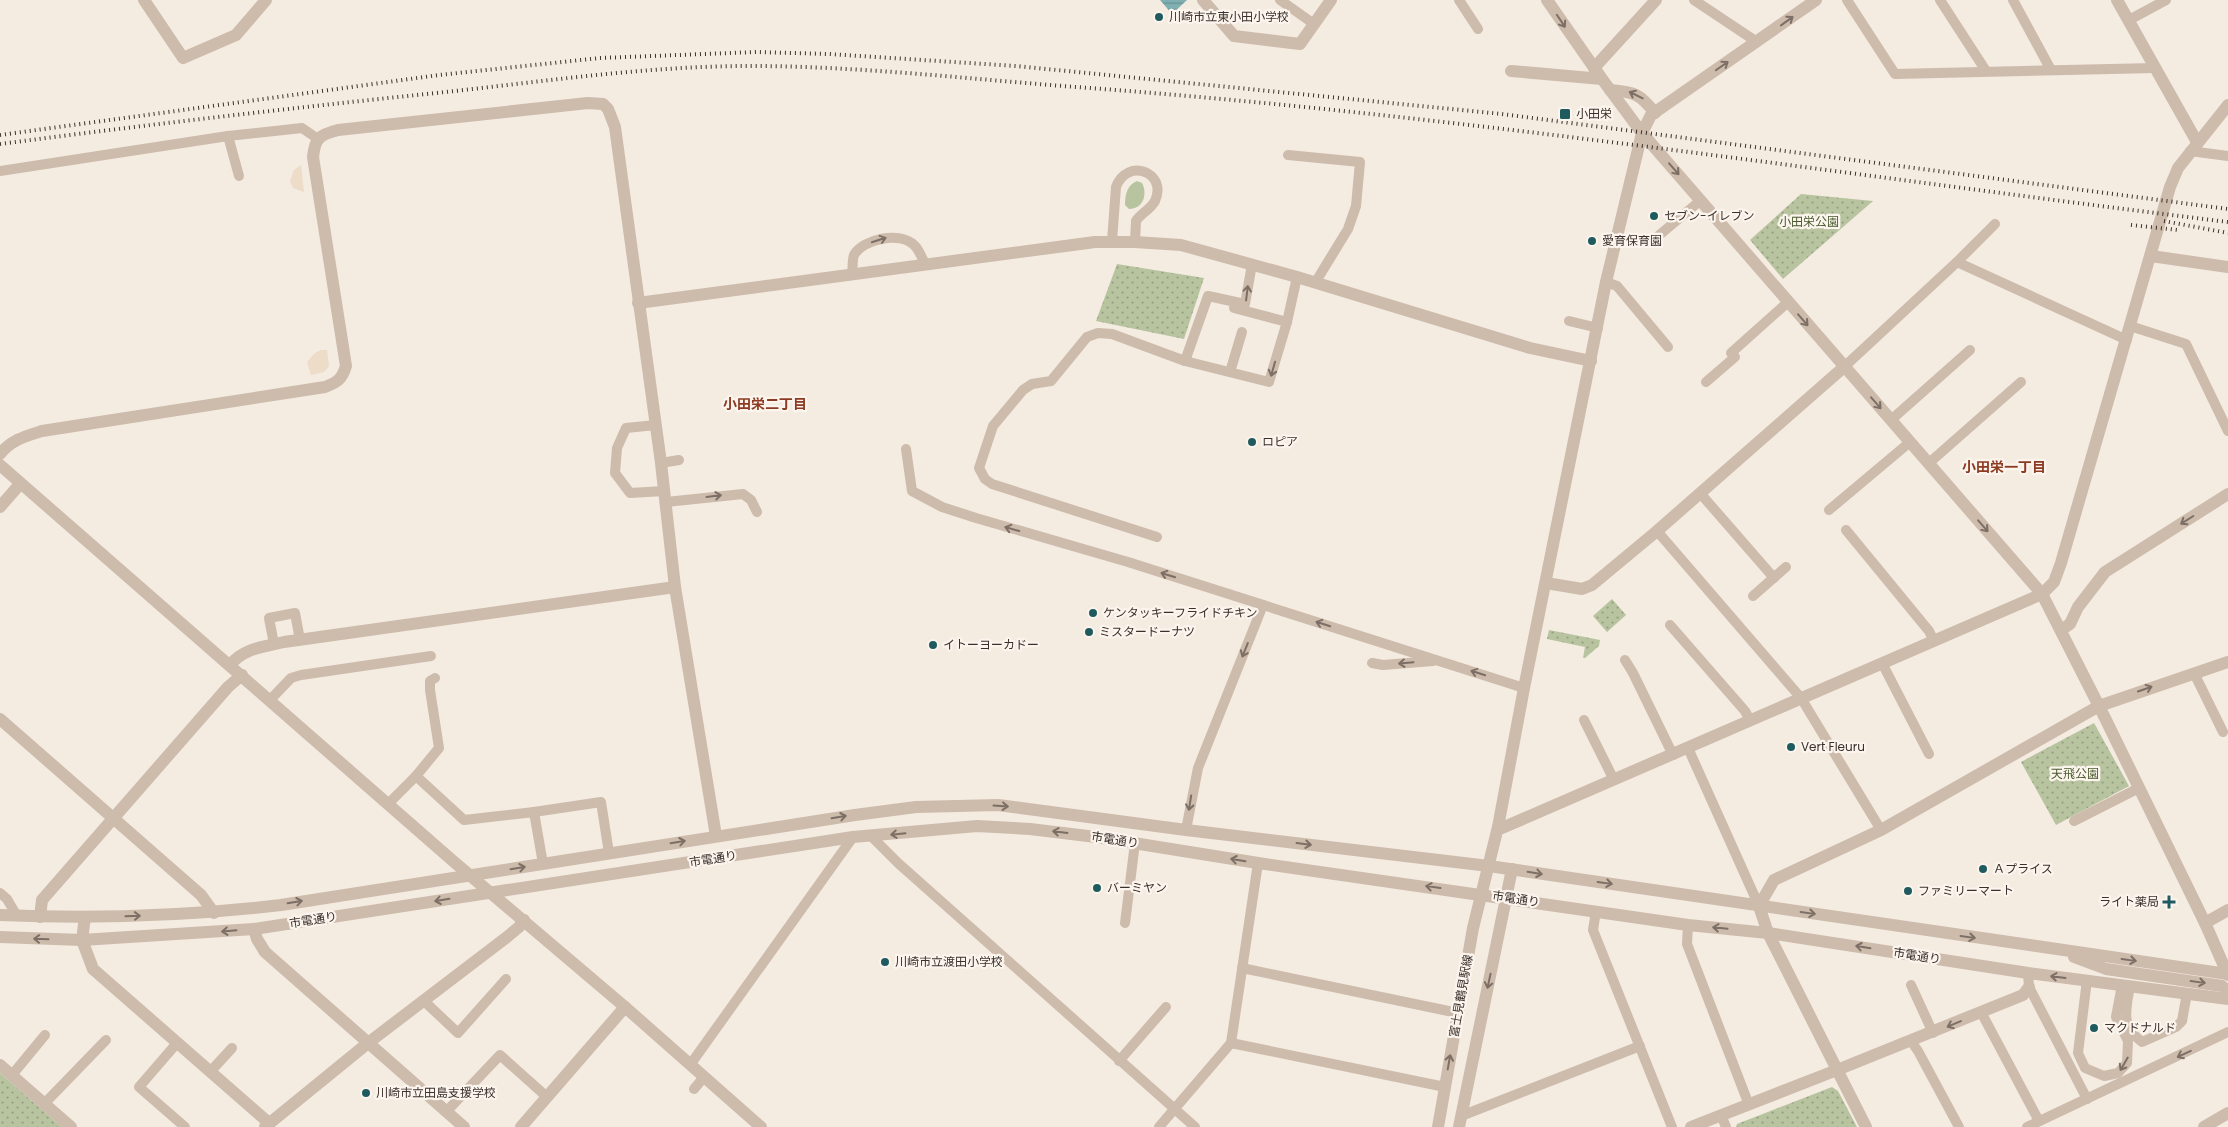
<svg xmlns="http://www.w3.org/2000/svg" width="2228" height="1127" font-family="Poppins,'Noto Sans JP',sans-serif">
  <defs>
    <pattern id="park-dots" width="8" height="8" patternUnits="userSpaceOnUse" patternTransform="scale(1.25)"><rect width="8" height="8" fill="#b8c4a0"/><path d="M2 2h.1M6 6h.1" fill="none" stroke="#97a083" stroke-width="1.8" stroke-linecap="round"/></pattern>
    <pattern id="water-rules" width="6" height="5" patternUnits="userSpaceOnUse" patternTransform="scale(1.25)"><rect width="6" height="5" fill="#7fb0b2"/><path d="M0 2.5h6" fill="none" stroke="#699091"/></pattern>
  </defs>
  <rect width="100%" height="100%" fill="#f4ebe1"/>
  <path fill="#b8c4a0" d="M1137,181L1142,183C1148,194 1143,209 1129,209L1125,205C1125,195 1127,185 1137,181Z"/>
  <g fill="url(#park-dots)">
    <polygon points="1801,194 1873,201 1783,279 1750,240"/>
    <polygon points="1117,264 1204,278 1184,339 1096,321"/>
    <polygon points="1612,599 1626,615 1607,632 1593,616"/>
    <polygon points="1549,630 1600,640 1599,646 1585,658 1583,658 1585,647 1547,639"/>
    <polygon points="2094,723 2129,786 2056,825 2021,762"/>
    <polygon points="0,1073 62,1127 0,1127"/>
    <polygon points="1832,1087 1838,1091 1857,1127 1736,1127 1737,1124"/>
  </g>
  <g fill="#ecdcc8">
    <polygon points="301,165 304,192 293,188 290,181 294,170"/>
    <polygon points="321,350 327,350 329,366 324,372 311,375 307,362 315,353"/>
  </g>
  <polygon fill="url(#water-rules)" points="1160,0 1187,0 1172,14"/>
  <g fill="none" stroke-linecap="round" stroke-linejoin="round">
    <g stroke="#cdbbac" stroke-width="10">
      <polyline points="1280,0 1314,24"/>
      <polyline points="1459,0 1478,29"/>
      <polyline points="1694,0 1757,42"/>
      <polyline points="1847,0 1895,74 2155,68"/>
      <polyline points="1940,0 1986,71"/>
      <polyline points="2013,0 2051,70"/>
      <polyline points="2129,20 2166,0"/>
      <polyline points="228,136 239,176"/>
      <polyline points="2190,151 2228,156"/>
      <polyline points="1288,155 1360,162 1356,206 1348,229 1315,283"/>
      <polyline points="0,171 228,136 302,128 318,139"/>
      <polyline points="1657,237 1701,200"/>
      <path d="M1112,241L1116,187C1127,157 1168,172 1155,201C1150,210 1141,213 1136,221L1135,242"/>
      <polyline points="1957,262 1995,224"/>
      <path d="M852,275C853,269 852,260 854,255C863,239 900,231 914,245C919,249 922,259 926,265"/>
      <polyline points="1606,282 1617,286 1668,347"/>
      <polyline points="1234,308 1287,322"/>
      <polyline points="1569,321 1598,328"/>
      <polyline points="2130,326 2186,344 2228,431"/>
      <polyline points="1185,361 1208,296 1245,304 1252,264"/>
      <polyline points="1844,367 1957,262 2127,340"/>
      <polyline points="1230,372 1242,332"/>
      <polyline points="1706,382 1735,357 1731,353 1788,302"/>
      <polyline points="1891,420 1970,350"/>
      <polyline points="656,425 626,428 617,448 615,473 630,493 664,491"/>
      <polyline points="906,449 912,491 942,507 976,518 1128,562 1524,688"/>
      <polyline points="661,463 679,460"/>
      <polyline points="1929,463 2021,382"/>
      <polyline points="1700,493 1774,578"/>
      <polyline points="666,502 743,494 751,500 757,512"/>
      <polyline points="1829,510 1910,442"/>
      <polyline points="1846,530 1929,631 1934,641"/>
      <polyline points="1657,531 1801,698 1881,830"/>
      <polyline points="1157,537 992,484 985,479 979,468 993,426 1023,390 1032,384 1051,381 1087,337 1098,333 1112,334 1185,361 1269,382 1287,322 1297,277"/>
      <polyline points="1753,596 1786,567"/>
      <polyline points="1670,625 1745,711 1750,720"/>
      <polyline points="274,644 269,618 295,613 300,640"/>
      <polyline points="1625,660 1633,673 1673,755"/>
      <polyline points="1372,663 1383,665 1433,661"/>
      <polyline points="1882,663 1929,754"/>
      <polyline points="2194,673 2223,732"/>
      <polyline points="435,678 430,681 430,690 439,748 416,776 464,820 534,812 543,864"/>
      <polyline points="270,700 291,678 301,675 431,656"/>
      <polyline points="1584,720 1614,780"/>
      <polyline points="1688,748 1759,906"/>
      <polyline points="388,804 416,776"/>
      <polyline points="534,812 601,802 609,853"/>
      <polyline points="2074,821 2139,788"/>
      <polyline points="1186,830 1198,768 1263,605"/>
      <polyline points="871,836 898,863 1195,1127"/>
      <polyline points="0,893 7,899 17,916"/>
      <polyline points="1596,911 1593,930 1672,1127"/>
      <polyline points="1125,923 1135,843"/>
      <polyline points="1688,925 1687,944 1749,1105"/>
      <polyline points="1242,968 1458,1013"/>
      <polyline points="2028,973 2029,987 2087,1099"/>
      <polyline points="2087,980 2078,1053 2085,1068 2104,1076 2118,1073 2127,1063 2128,1041 2116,1017 2122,985"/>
      <polyline points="1911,985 1933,1033"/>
      <path d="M2130,986C2126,1009 2120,1026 2142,1042L2176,1027L2182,1021L2187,993"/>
      <polyline points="424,1001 458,1033 506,979"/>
      <polyline points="1981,1012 2039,1121"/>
      <polyline points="1911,1041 1918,1051 1959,1127"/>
      <polyline points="177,1043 139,1087 185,1127"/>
      <polyline points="1231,1043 1445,1087"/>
      <polyline points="1119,1061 1166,1007"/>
      <polyline points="690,1065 853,837"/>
      <polyline points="210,1072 232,1048"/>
      <polyline points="12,1075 45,1035"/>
      <polyline points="694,1089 704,1077"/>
      <polyline points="44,1104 106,1040"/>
      <polyline points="446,1112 500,1055 547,1097"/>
      <polyline points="1721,1115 1726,1127"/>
      <polyline points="1461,1116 1640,1046"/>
      <polyline points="1159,1127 1231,1043 1258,863"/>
      <polyline points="2027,1127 2228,1032"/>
    </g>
    <g stroke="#cdbbac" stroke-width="12">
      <polyline points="144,0 183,58 236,35 266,0"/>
      <polyline points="1203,0 1234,36 1300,44 1331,0"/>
      <polyline points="1547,0 1602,79 1642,133 2042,594"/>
      <polyline points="2117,0 2197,142"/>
      <polyline points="1594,68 1656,0"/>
      <polyline points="1511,71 1602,79"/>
      <path d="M1610,90C1635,92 1640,94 1655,113"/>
      <polyline points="1642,133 1651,115 1816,0"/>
      <polyline points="2151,256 2228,267"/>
      <polyline points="638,303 1095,242 1135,242 1181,245 1297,277 1530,348 1591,361"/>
      <path d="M0,454C11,440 26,436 42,431L325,387C338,382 342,379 346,366L313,157C315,138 319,135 338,130L588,103L603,104L608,109L615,127L661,463L675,587L716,836"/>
      <polyline points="0,507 20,484"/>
      <polyline points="1546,583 1582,589 1592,585 1657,531 1844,367"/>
      <polyline points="2061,630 2070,624 2078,607 2105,572 2228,494"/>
      <path d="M230,665C244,648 263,647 284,642L675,587"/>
      <polyline points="0,719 201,895 214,913"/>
      <polyline points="1498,827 1502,828 2042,594 2054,582 2061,563 2170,187 2178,168 2228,105"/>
      <polyline points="40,917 42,900 228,687 242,675"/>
      <polyline points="85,917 82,940 93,969 269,1123"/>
      <polyline points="254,929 257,939 265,952 464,1127"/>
      <polyline points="0,1065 71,1127"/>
      <polyline points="1837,1070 2023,995 2029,987"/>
      <polyline points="265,1127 368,1043 507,937 519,927 524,920"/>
      <polyline points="521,1127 625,1007"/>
      <polyline points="1866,1127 1768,933 1759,906 1774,880 1881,830 2099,706 2228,662"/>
      <polyline points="2204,1127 2228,1113"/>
    </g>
    <g stroke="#cdbbac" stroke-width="12">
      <polyline points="0,465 453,861 625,1007 761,1127"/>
      <polyline points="2042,594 2105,718 2205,923 2228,975"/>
      <path d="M0,915C94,919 188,916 281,905L855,815L916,807L998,805L1186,830L1489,866L2228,974"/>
      <polyline points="2205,923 2228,910"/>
      <polyline points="0,937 82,940 254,929 853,837 977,826 1030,829 1096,837 1258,863 1688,925 1768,933 2028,973 2228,999"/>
      <polyline points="2074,957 2106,969 2222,986 2228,991"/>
      <polyline points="1438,1127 1473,928 1498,827 1524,688 1606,282 1642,133"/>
      <polyline points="1459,1127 1512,869"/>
      <polyline points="1691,1127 1837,1070"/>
    </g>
    <g stroke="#3b302b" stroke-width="4" stroke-dasharray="1 4" stroke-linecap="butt">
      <polyline points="0,135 439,75 600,58 756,52 829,54 1016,66 1502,114 2228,209"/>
      <path d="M0,144C145,125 291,108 436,93C541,82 645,66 750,66C859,66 968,79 1076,87C1462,115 1844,175 2228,222"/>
      <polyline points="2164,221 2228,233"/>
      <polyline points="2131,225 2178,230"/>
    </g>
  </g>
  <defs><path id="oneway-shaft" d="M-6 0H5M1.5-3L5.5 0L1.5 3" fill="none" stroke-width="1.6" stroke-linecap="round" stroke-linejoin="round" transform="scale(1.25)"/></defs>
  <g stroke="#7d6f65">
    <use href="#oneway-shaft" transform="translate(1561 21) rotate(56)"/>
    <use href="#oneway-shaft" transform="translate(1787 21) rotate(-36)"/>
    <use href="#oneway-shaft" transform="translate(1722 66) rotate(-35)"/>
    <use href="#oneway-shaft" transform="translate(1636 95) rotate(-154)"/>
    <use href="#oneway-shaft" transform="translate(1674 169) rotate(49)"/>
    <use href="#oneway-shaft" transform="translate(879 240) rotate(-18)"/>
    <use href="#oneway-shaft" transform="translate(1247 293) rotate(-83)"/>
    <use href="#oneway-shaft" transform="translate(1803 320) rotate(49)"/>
    <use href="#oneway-shaft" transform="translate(1273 369) rotate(106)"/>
    <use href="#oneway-shaft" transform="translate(1876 403) rotate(49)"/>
    <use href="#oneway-shaft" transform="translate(714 496) rotate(-7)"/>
    <use href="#oneway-shaft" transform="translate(2187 520) rotate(148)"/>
    <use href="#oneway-shaft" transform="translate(1983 526) rotate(49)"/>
    <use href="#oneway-shaft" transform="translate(1012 529) rotate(-164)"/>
    <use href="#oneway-shaft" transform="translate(1168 575) rotate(-163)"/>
    <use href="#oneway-shaft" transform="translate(1323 624) rotate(-162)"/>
    <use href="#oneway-shaft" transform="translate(1245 650) rotate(112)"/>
    <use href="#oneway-shaft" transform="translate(1406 663) rotate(175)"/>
    <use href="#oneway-shaft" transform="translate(1478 673) rotate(-162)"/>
    <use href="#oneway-shaft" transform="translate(2145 689) rotate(-19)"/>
    <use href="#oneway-shaft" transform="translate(1190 803) rotate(99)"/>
    <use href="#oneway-shaft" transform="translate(1001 806) rotate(4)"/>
    <use href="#oneway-shaft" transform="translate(839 817) rotate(-9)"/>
    <use href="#oneway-shaft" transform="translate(1060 832) rotate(-173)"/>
    <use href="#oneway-shaft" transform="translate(898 834) rotate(174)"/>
    <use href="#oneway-shaft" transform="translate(678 842) rotate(-9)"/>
    <use href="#oneway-shaft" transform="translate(1304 844) rotate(7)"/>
    <use href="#oneway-shaft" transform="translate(1238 860) rotate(-171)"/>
    <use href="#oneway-shaft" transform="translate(518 868) rotate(-9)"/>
    <use href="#oneway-shaft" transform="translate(1535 873) rotate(9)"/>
    <use href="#oneway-shaft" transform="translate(1605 883) rotate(8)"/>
    <use href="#oneway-shaft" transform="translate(1433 887) rotate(-172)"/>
    <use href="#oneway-shaft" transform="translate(442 900) rotate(171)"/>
    <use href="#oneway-shaft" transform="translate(295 902) rotate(-9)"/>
    <use href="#oneway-shaft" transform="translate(1808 913) rotate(8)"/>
    <use href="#oneway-shaft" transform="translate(133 916) rotate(-2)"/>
    <use href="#oneway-shaft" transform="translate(1720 928) rotate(-174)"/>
    <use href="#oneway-shaft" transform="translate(229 931) rotate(175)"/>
    <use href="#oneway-shaft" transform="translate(1968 937) rotate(8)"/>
    <use href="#oneway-shaft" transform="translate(41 939) rotate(-178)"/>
    <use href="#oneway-shaft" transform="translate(1863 947) rotate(-171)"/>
    <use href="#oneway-shaft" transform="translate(2129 960) rotate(8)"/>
    <use href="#oneway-shaft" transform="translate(2058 977) rotate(-173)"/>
    <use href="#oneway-shaft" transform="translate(1489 981) rotate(102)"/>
    <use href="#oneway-shaft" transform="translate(2198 982) rotate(8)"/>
    <use href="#oneway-shaft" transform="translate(1954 1024) rotate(157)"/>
    <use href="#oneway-shaft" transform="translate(2184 1054) rotate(155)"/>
    <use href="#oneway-shaft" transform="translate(1449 1062) rotate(-80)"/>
    <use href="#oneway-shaft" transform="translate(2124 1064) rotate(120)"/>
  </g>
  <g fill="#1f5a5e" stroke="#fbf5ee" stroke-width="2">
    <circle cx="1159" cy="17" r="5"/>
    <rect x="1559" y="108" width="12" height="12" rx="2.5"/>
    <circle cx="1654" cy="216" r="5"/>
    <circle cx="1592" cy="241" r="5"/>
    <circle cx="1252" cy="442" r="5"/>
    <circle cx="1093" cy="613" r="5"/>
    <circle cx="1089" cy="632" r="5"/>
    <circle cx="933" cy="645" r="5"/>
    <circle cx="1791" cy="747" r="5"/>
    <circle cx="1983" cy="869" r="5"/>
    <circle cx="1097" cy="888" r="5"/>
    <circle cx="1908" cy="891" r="5"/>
    <path d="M2166.5 894.5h5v5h5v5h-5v5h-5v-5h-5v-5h5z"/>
    <circle cx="885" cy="962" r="5"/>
    <circle cx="2094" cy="1028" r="5"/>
    <circle cx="366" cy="1093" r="5"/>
  </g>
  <g text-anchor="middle" stroke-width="4.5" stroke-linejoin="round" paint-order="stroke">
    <g font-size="12" fill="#3b302b" stroke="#fbf5ee" text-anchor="start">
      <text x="1169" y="21">川崎市立東小田小学校</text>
      <text x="1576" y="118">小田栄</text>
      <text x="1664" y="220">セブン-イレブン</text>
      <text x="1602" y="245">愛育保育園</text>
      <text x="1262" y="446">ロピア</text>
      <text x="1103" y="617">ケンタッキーフライドチキン</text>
      <text x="1099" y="636">ミスタードーナツ</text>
      <text x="943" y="649">イトーヨーカドー</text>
      <text x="1801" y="751">Vert Fleuru</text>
      <text x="1993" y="873">Ａプライス</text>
      <text x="1107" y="892">バーミヤン</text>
      <text x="1918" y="895">ファミリーマート</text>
      <text x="2159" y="906" text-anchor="end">ライト薬局</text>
      <text x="895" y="966">川崎市立渡田小学校</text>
      <text x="2104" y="1032">マクドナルド</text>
      <text x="376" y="1097">川崎市立田島支援学校</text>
    </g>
    <g font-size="12" fill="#4a5a2e" stroke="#fbf5ee">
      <text x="1809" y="226">小田栄公園</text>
      <text x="2075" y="778">天飛公園</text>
    </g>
    <g font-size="12" fill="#3b302b" stroke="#fbf5ee">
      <text transform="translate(1115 840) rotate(9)" y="4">市電通り</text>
      <text transform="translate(713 859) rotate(-9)" y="4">市電通り</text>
      <text transform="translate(1516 899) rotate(8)" y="4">市電通り</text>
      <text transform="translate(313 920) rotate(-9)" y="4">市電通り</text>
      <text transform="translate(1917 956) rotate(9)" y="4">市電通り</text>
      <text transform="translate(1461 996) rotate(-80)" y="4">富士見鶴見駅線</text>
    </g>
    <g font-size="14" font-weight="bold" fill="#8c3b22" stroke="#fbf5ee">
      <text x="765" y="409">小田栄二丁目</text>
      <text x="2004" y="472">小田栄一丁目</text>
    </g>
  </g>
</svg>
